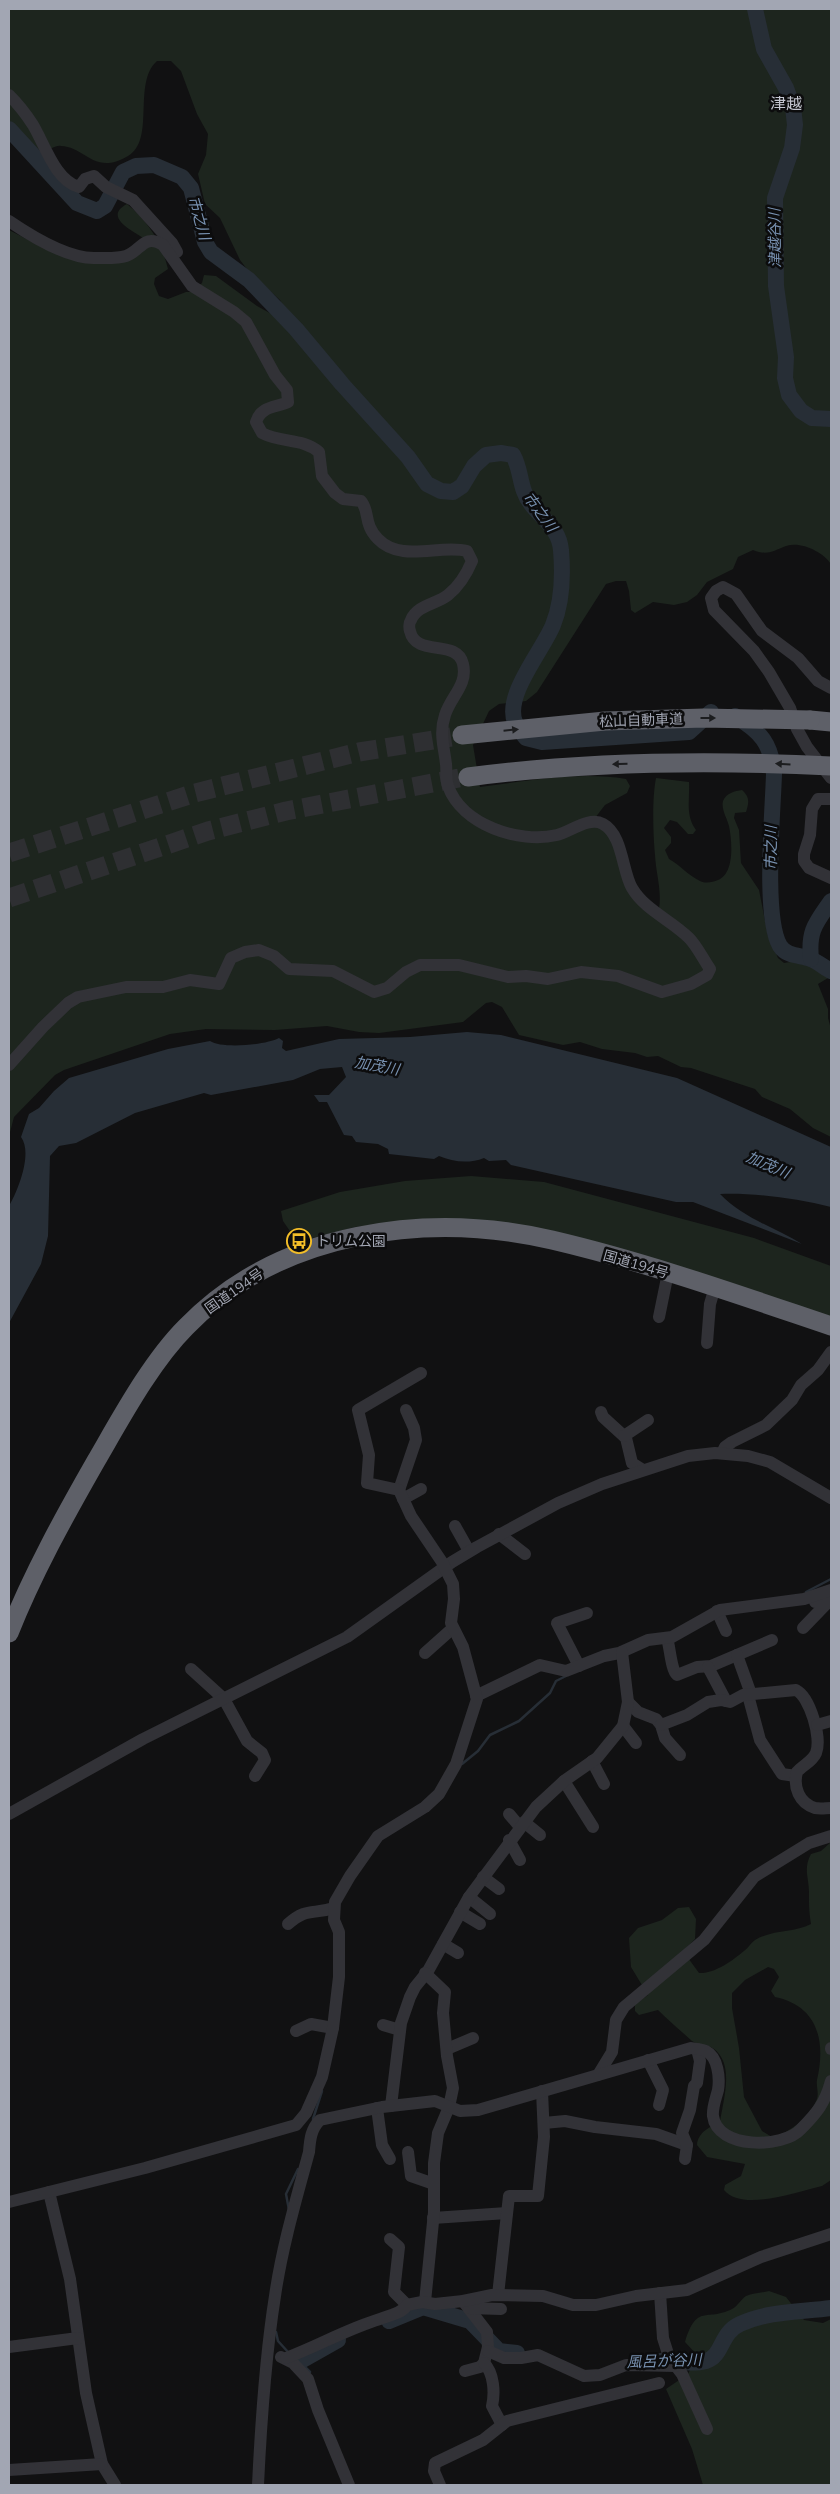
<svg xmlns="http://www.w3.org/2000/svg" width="840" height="2494" font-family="Mulish,'Noto Sans JP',sans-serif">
  <rect width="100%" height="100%" fill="#111112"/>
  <g fill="#1d251e" fill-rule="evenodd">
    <path d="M9,9H831V564C823,552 801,541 786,546C773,551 767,556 753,550L738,557L733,569L707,582L697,595L687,602L674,605L653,602L635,613L631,610L629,591L626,581H616L606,584L537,692L526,701L499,704L489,711L473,745L480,787C528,781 579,771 626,779L630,786L627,793L605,805L595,818L608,833L625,877L659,909C662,891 656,874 655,855C653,834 652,798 656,778L689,782C690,799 685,815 696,830L693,834H688L677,822L670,820L664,828L671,837V843L665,850L669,859C680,865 689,876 700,881C706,884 713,882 718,880C735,873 732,841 729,826C727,818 721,809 723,801C726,793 735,791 742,790C750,797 749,803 746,812L735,813L734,818L739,830L741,863L759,890L768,936L778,958L784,963C806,959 810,962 830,973L828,978L818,984L828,1009V1018L831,1029V1137L813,1128L790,1109L762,1097L755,1089L691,1068L681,1067L658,1056L647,1057L635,1053L602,1049L580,1042L563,1045L519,1035L502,1007L492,1002L486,1003L463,1022L379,1033L359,1032L327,1026L275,1030L206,1029L170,1034L64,1070L55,1075L14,1117L9,1136V230L44,248L91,261L146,246C145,243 145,240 143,238C140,234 100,218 127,204C148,221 162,243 168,269L155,278L154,284L159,296L168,299L186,292H191L202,283L204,275L216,276L257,306L277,317L284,310L280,300L250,273L240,260L220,218L205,204L198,174L206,155L208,134L197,114L181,71L171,61H157C132,83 156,140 128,156C94,176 86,147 61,146C56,145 49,150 43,152L32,146L9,120Z"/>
    <polygon points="471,1176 544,1182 754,1238 831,1266 831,1317 639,1257 405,1222 355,1227 305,1240 294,1237 283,1221 281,1211 340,1192 405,1181"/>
    <path d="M831,1842V2180L822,2186C796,2192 742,2212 724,2190L725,2185L741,2176L745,2164L707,2157L697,2145C698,2132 710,2127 720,2122C723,2100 735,2065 714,2049C708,2044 699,2046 692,2041C681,2031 669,2021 658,2010L639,2015L635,2011V2004L648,1995L631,1967L629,1938L638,1928L662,1920L678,1908L689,1907L696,1919L695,1939L683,1951L699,1973C714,1974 732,1961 744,1951C748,1948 751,1943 755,1940C774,1929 794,1933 811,1924C809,1910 809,1907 809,1893C809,1877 803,1869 811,1854L821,1851ZM768,1967L774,1969L779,1977L771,1991L775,1997C818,2006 826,2041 817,2080C816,2086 819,2093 817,2099C809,2118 791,2132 772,2137L762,2131L744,2097L739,2048L732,2008V1993L745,1980Z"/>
    <path d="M769,2291L786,2297L804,2320L823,2323L831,2319V2485H703L692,2449L666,2389L688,2374L697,2355L685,2342C697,2303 706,2322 732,2309C738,2306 741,2299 746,2296C753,2293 762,2293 769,2291Z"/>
  </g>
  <path fill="#272e36" d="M467,1032L501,1035L677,1078L831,1147V1207C795,1198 758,1193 720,1194C743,1218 774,1227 802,1244L693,1202H676L511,1165L506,1160L489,1161L484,1158C469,1164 453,1162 439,1156L434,1159L389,1154L388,1149L378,1144L356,1142L352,1136L344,1135L327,1102H319L314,1095H329L346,1077L342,1067L320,1069L293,1080L211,1095L204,1093L135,1113L76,1143L59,1146L50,1156L48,1236L41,1264L9,1323V1206C18,1191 33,1153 21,1137L29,1114L39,1108L54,1091L69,1078L168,1049L210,1041C222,1049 266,1045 279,1038L283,1041L282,1048L286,1051L339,1039L410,1037Z"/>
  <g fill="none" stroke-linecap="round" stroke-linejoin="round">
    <g stroke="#272e36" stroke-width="2.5">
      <polyline points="806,1592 831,1579"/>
      <polyline points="462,1764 478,1751 490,1735 519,1721 550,1693 556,1681 566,1676"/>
      <polyline points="313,2119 322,2091"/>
      <polyline points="289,2210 286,2194 298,2169"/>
      <polyline points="276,2332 278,2341 288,2352"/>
      <polyline points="301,2363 310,2372"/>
    </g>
    <g stroke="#272e36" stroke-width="16">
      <polyline points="755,9 764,49 786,88 793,107 795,125 792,148 775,198 776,286 786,357 785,378 789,395 801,411 812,418 831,419"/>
      <path d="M9,129L77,203L97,211L105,206L123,172L136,166L154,165L182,177L191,188L205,242L211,252L249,280L296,329L342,384L408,457L427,484L441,491L453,492L462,486L474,466L486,455L501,453L513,455C522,471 519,489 531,504C543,520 559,528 561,550C563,574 562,603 553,625C543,650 504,695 515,722C517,727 522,733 526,738L542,742L689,732L711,712"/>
      <path d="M735,716C761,732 771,743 774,774C773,810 763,918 780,946C787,957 801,955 811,959C818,962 825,968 831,971"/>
      <path d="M811,959C808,930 816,923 831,901"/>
      <polyline points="389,2321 423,2307 470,2321 499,2351 517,2353"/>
      <path d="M660,2361C674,2361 692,2365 706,2361C723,2356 720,2333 740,2324C768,2311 802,2312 831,2308"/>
      <polyline points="299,2362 338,2340"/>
    </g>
    <g stroke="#2e2f32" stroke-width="19" stroke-dasharray="19 9" stroke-linecap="butt">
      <polyline points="9,853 195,793 359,752 451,737"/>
      <polyline points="9,898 208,831 286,811 459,778"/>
    </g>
    <g stroke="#323237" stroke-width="12">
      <path d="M9,95C18,104 26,114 33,125C45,145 55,180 79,187L85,179L94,176L106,187L133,200L172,243L177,252"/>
      <path d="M9,221C31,236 67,258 94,258C104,258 117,259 126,256C141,251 144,233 163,245L192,286L234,312L246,322L275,375L287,390L288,402C275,408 261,406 256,422L262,433C281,443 303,438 319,452L322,476L335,493L343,499L361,501C370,511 363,524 378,539C401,563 440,544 467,551L472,561C467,573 458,587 448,595C437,604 417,605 411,620C409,623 409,628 410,631C416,658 457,638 463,664C468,685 451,696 445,715C439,733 444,747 446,764C447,772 445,778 448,786C462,825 519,844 557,835C570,832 589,816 603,824C623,835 622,871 632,888C645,910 671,920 689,938C697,946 703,959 710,969L707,975L691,984L662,992L618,976L581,972L548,979L526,976L508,977L459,965H420L406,972L387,988L374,992L333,971L289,969L274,956L259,950L245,952L231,958L219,984L190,980L163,987H126L78,997L68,1003L43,1027L9,1065"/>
      <polyline points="831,688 818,681 798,658 762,631 736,594 723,587 716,591 711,598 714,610 754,651 769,672 790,708 797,729 807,747 831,778"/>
      <polyline points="831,799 818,799 812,809 810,835 804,854 804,861 809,868 831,878"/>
      <polyline points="659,1317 668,1273"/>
      <polyline points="707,1343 710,1304 715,1287"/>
      <polyline points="601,1412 603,1417 626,1438 632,1463 643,1470"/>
      <polyline points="624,1436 648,1420"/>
      <polyline points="722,1453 725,1447 732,1442 766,1425 792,1400 801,1385 818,1370 831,1352"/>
      <polyline points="399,1490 416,1440 414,1428 406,1410"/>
      <polyline points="403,1499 421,1489"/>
      <polyline points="455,1526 469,1551"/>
      <polyline points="499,1534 525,1554"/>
      <polyline points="717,1611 726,1631"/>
      <polyline points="803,1628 831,1599 815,1602"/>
      <path d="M667,1638C670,1647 671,1670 677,1675L697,1667L711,1666L772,1640"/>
      <polyline points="425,1653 453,1628"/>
      <polyline points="737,1655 751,1694"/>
      <polyline points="579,1666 557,1623 587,1613"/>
      <polyline points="708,1667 726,1701"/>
      <polyline points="191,1669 224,1699 247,1741 262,1753 265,1760 255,1776"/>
      <polyline points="748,1695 760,1740 782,1774 796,1776"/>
      <polyline points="476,1696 540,1665 566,1671 604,1656 619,1653 648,1640 672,1637 720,1610 804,1599 831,1590"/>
      <polyline points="628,1702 638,1712 656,1719 661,1725 665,1738 680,1755"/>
      <path d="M661,1725L687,1715L708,1702L721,1700L730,1702L743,1695L796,1690C810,1697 822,1738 816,1753C812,1762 803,1765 797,1772C793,1787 799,1803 815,1808C821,1809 826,1808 831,1808"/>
      <polyline points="817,1725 831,1721"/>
      <polyline points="623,1726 636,1743"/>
      <polyline points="592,1761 604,1784"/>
      <polyline points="564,1781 593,1827"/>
      <polyline points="9,1814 143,1739 347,1637 452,1562 477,1547 558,1503 602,1484 688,1456 715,1453 748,1456 770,1462 831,1498"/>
      <polyline points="509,1814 520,1827"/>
      <polyline points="524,1822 540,1835"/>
      <polyline points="509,1840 520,1860"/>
      <polyline points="483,1877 499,1889"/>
      <polyline points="469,1897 490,1914"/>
      <polyline points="460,1912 480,1924"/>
      <path d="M288,1924C307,1907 312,1915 334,1908"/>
      <polyline points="443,1944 458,1953"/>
      <polyline points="383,2025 400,2030"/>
      <polyline points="296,2031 311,2024 333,2028"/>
      <polyline points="831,2048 831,2049"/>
      <polyline points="447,2049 473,2038"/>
      <polyline points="648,2060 663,2090 659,2105"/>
      <polyline points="598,2075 612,2052 616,2020 624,2007 704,1940 754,1877 809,1843 831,1836"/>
      <polyline points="391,2106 401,2023 410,1997 415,1987 428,1971 469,1897 536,1807 564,1781 597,1758 623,1726 628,1702 622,1652"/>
      <polyline points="377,2108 382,2145 390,2159"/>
      <polyline points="544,2123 565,2121 595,2127 656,2134 687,2145"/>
      <polyline points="408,2152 411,2176 434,2184"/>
      <polyline points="685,2159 687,2145 682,2133 690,2110 694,2086 697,2083 700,2061 697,2049"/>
      <polyline points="49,2192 70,2279 86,2393 102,2464 115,2485"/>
      <polyline points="9,2202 145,2168 296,2125 306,2113 322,2077 333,2028 339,1977 339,1932 334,1920 335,1902 350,1876 378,1836 425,1807 439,1794 456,1764 477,1699 463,1647 451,1623 454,1599 453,1584 442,1562 411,1516 399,1490 367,1483 369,1455 358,1410 421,1373"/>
      <polyline points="433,2218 507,2213"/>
      <polyline points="390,2239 399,2247 394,2292 407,2305"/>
      <polyline points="660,2293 663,2338 669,2357 682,2374 707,2429"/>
      <polyline points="498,2295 509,2196 538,2196 544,2137 542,2091"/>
      <polyline points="463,2301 487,2332 488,2347 484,2363 480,2367 465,2371"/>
      <polyline points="425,2302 434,2212 434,2163 438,2133 449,2107 453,2088 447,2056 443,2013 445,1992 425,1973"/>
      <polyline points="469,2308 501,2309"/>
      <polyline points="9,2347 78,2338"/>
      <polyline points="488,2351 504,2358 521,2358 538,2355 584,2376 600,2375 626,2365 676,2366"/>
      <polyline points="281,2357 293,2363 308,2379 318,2410 349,2485"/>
      <path d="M286,2358C318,2346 347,2329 380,2319C388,2316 403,2313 407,2305L422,2302L435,2304L463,2301L492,2295L543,2296L573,2305H596L636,2296L687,2290L761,2257L831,2234"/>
      <path d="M484,2363C494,2373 495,2393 492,2406L502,2425"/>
      <polyline points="9,2470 102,2464"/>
      <path d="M258,2485C261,2422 265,2359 275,2296C282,2247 296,2200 309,2152C310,2139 311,2129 320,2120L382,2107L435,2101L460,2111L478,2110L691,2048C695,2049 702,2049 706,2051C718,2057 720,2078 718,2090C716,2098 712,2108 713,2116C717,2149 783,2149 801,2129C817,2113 825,2103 831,2081"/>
      <polyline points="440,2485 434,2471 435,2463 483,2440 507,2421 659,2383"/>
    </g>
    <g stroke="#5e6068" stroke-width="19">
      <polyline points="810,720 831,722"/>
      <path d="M9,1633C33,1573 64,1517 96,1461C121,1418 151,1362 186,1327C279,1231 426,1211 552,1240C646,1262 739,1295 831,1326"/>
    </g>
    <g stroke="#5e6068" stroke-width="19">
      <polyline points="462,735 605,721 704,718 810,720"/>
      <path d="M468,777C589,761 710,760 831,766"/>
    </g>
  </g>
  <defs><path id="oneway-solid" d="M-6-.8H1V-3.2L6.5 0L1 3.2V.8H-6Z" transform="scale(1.25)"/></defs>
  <g fill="#1c1d1f">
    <use href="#oneway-solid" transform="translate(708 718)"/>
    <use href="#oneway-solid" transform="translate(511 730) rotate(-6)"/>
    <use href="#oneway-solid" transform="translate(620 764) rotate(178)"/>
    <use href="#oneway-solid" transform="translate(783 764) rotate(-177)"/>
  </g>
  <defs>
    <symbol id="bus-ring" viewBox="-11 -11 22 22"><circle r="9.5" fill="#0c0c0d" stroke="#f4be28" stroke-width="1.5"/><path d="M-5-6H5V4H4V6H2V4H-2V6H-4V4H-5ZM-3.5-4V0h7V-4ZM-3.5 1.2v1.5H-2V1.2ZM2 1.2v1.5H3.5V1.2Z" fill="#f4be28"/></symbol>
  </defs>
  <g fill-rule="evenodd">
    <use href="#bus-ring" x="285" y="1227" width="28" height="28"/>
  </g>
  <g text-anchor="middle" stroke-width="5" stroke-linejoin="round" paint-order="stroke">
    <g font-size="14" fill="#a2a6b3" stroke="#0c0c0d">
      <text transform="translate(641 720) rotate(-2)" y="5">松山自動車道</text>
      <text transform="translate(636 1264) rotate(16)" y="5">国道194号</text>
      <text transform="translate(234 1291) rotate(-35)" y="5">国道194号</text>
    </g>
    <g font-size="14" fill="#a2a6b3" stroke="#0c0c0d" text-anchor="start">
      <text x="316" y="1246">トリム公園</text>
    </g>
    <g font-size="15" font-style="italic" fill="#7891b0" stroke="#0c0c0d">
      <text transform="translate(199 218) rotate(74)" y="5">市之川</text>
      <text transform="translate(775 238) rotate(-91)" y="5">津越谷川</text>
      <text transform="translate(540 512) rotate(53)" y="5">市之川</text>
      <text transform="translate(771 848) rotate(-90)" y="5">市之川</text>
      <text transform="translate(377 1066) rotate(10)" y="5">加茂川</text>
      <text transform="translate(768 1165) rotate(23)" y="5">加茂川</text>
      <text transform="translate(664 2361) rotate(-2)" y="5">風呂が谷川</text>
    </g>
    <g font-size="16" fill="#c3c5cf" stroke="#0c0c0d">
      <text x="786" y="109">津越</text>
    </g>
  </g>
  <rect width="840" height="2494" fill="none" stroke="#a2a6b3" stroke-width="20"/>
</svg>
